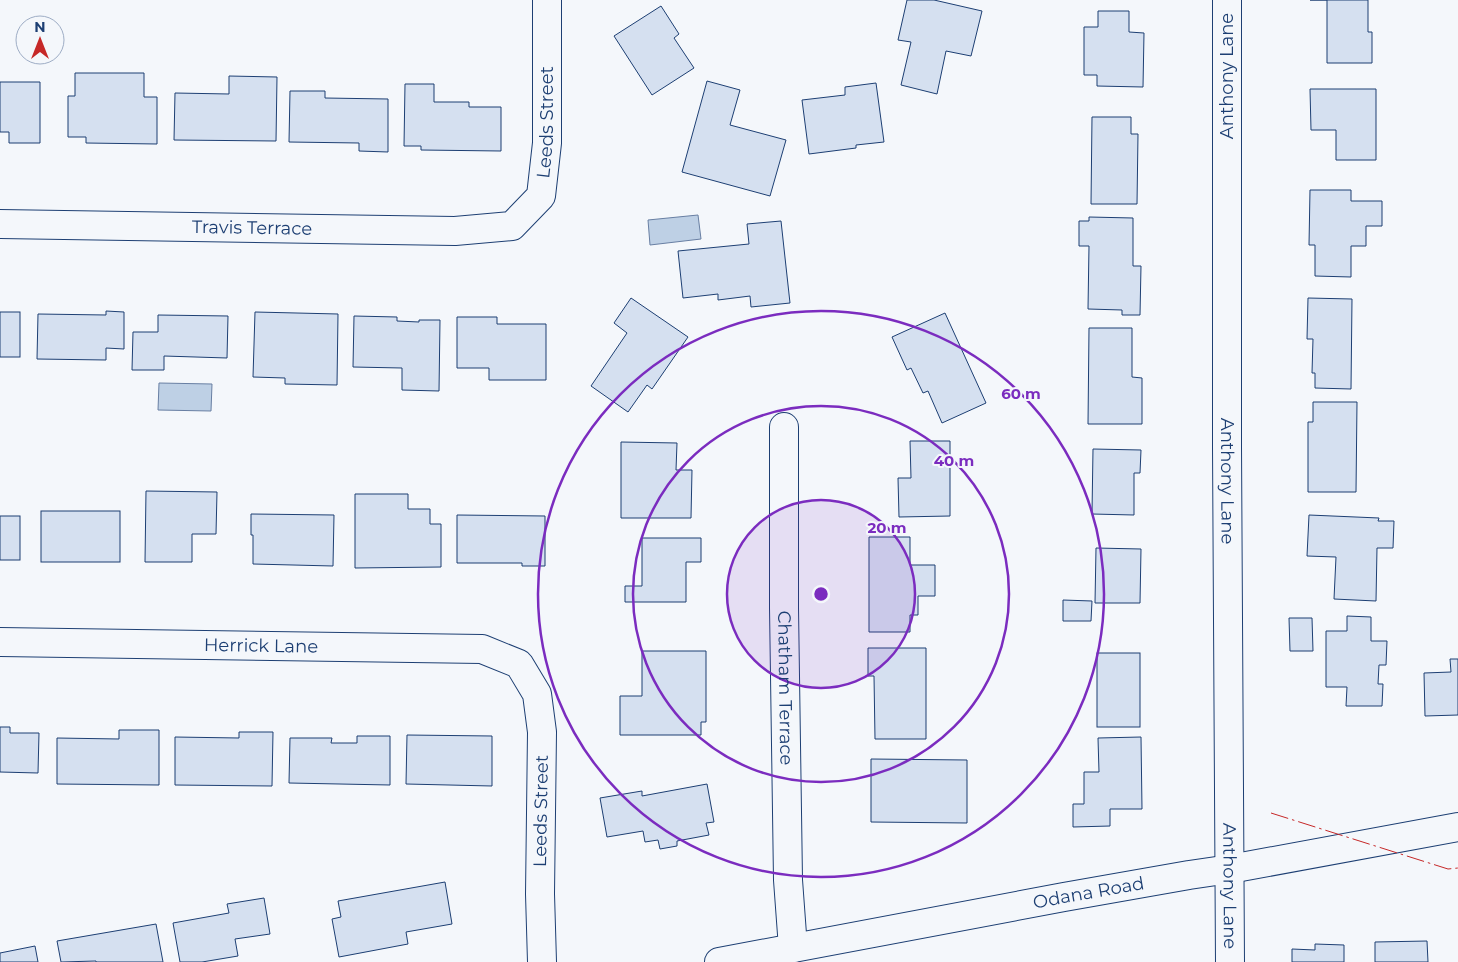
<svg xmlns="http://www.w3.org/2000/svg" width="1458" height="962" font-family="Montserrat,sans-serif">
  <rect width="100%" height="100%" fill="#f4f7fb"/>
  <g fill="#bed0e5" stroke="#687fa3">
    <polygon points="698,215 701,239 650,245 648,220"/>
    <polygon points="159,383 212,384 211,411 158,410"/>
  </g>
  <g fill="#d5e0f0" stroke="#1d3f73">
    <polygon points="907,0 934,0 982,11 971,56 946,51 937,94 901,85 911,42 898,40"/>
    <polygon points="1310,0 1368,0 1368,32 1372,32 1372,63 1327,63 1327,0"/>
    <polygon points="661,6 679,34 674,38 694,68 652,95 614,36"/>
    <polygon points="1098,11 1129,11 1129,32 1144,33 1143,87 1097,86 1097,75 1084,75 1084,27 1098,27"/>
    <polygon points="75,73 144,73 144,97 157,97 157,144 86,143 86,137 68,137 68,96 75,96"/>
    <polygon points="229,76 277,77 276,141 174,140 175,93 229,94"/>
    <polygon points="707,81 740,90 730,125 786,140 770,196 682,172"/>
    <polygon points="0,82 40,82 40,143 9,143 9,132 0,132"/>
    <polygon points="876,83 884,142 856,145 856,148 809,154 802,100 845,95 845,87"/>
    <polygon points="405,84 434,84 434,102 469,102 469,107 501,107 501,151 421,150 421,146 404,146"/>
    <polygon points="1310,89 1376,89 1376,160 1336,160 1336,130 1311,130"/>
    <polygon points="290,91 325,91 325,98 388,99 388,152 359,151 359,143 289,142"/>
    <polygon points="1092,117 1131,117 1131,134 1138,134 1137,204 1091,204"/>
    <polygon points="1310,190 1351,190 1351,201 1382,201 1382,226 1366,226 1366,246 1351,246 1351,277 1315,276 1315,245 1309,245"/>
    <polygon points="1089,217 1133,218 1133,266 1141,266 1140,315 1122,315 1122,310 1088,309 1089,246 1079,246 1079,221 1089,221"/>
    <polygon points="781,221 790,303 751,307 750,296 718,300 718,294 683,298 678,251 749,244 747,224"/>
    <polygon points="631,298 688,337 652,389 647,385 628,412 591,386 627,333 614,323"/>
    <polygon points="1308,298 1352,299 1351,389 1315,388 1315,373 1312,373 1313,339 1307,339"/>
    <polygon points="106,311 124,312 124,349 106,348 106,360 37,359 38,314 106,315"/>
    <rect x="0" y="312" width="20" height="45"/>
    <polygon points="255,312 338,314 337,385 285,384 285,378 253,377"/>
    <polygon points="945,313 986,403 942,423 928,391 923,393 911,368 907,370 892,337"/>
    <polygon points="158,315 228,316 227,358 164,356 164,370 132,370 133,332 158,332"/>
    <polygon points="354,316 397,317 397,321 419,322 419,320 440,320 439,391 402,390 402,368 353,367"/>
    <polygon points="457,317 497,317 497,324 546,324 546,380 489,380 489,368 457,368"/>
    <polygon points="1089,328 1132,328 1132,377 1142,378 1142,424 1088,424"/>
    <polygon points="1313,402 1357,402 1356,492 1308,492 1308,422 1313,422"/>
    <polygon points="910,441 950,441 950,516 899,517 898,478 911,478"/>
    <polygon points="621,442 677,443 676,470 692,470 691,518 621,518"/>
    <polygon points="1093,449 1141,450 1140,473 1134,473 1134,515 1092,514"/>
    <polygon points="146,491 217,492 216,534 192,534 192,562 145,562"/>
    <polygon points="355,494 408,494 408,509 430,509 430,524 441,524 441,567 355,568"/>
    <rect x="41" y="511" width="79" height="51"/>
    <polygon points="251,514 334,515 333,566 253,564 253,535 251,535"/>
    <polygon points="457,515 545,516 545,566 522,566 522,563 457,563"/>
    <polygon points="1309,515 1379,518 1378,521 1394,521 1393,548 1377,548 1376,601 1334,599 1336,557 1307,556"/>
    <rect x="0" y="516" width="20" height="44"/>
    <polygon points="869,537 910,537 910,565 935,565 935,596 918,596 918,615 910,615 910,632 869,632"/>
    <polygon points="642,538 701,538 701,562 686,562 686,602 625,602 625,586 642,586"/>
    <polygon points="1096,548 1141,549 1140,603 1095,603"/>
    <polygon points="1063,600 1092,601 1091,621 1063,621"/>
    <polygon points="1347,616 1371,617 1371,641 1387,641 1386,665 1379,665 1378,684 1383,684 1382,706 1346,706 1347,687 1326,687 1326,631 1347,631"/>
    <polygon points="1289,618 1312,618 1313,651 1290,651"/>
    <polygon points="868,648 926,648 926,739 875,739 874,676 868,676"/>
    <polygon points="642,651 706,651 706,722 701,722 701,735 620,735 620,696 642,696"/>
    <rect x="1097" y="653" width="43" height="74"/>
    <polygon points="1450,659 1458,659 1458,715 1425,716 1424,673 1451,672"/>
    <polygon points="0,727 10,727 10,733 39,733 38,773 0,772"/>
    <polygon points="119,730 159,730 159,785 57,784 57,738 119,739"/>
    <polygon points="239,732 273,732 272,786 175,785 175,737 239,738"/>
    <polygon points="407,735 492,736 492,786 406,784"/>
    <polygon points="357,736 390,736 390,785 289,783 290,738 332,738 331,743 357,743"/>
    <polygon points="1141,737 1142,809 1110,809 1110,826 1073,827 1073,804 1084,804 1084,772 1099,772 1098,738"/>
    <polygon points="871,759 967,760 967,823 871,822"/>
    <polygon points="707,784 714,822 706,823 709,835 677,841 677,846 660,849 658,840 645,842 643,831 607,837 600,798 642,791 642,796"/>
    <polygon points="445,882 452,924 406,932 408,944 339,957 332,919 341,917 338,901"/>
    <polygon points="264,898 270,934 235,939 238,956 202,962 180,962 173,923 229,913 227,904"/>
    <polygon points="156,924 163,962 96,962 96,961 61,962 57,941"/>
    <polygon points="1427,941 1428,962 1375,962 1375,942"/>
    <polygon points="1315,944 1344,945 1344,962 1292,962 1292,949 1315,950"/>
    <polygon points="35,946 38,962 0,962 0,953"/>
  </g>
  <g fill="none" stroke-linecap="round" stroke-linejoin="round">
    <defs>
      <g id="minor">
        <path id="s1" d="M1227,0V447L1230,962"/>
        <path id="s2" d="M0,224L455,231L512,226L541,196L547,143V0"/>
        <path id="s3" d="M784,427V608L788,880L793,948"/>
        <path id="s4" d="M0,642L482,649L519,664L537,694L542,732L540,894L542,962"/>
        <path id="s5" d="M719,962L1064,897L1189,875L1230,869L1458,827"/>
      </g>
    </defs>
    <use href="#minor" stroke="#1d3f73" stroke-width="30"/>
    <use href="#minor" stroke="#f4f7fb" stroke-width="28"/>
    <polyline stroke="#c62828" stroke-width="1" stroke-dasharray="18 4 2.5 4" stroke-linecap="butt" points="1271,813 1448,869 1458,868"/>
  </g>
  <circle cx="821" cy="594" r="94" fill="#7b2cbf" fill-opacity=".12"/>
  <g fill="none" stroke="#7b2cbf" stroke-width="2.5">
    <circle cx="821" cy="594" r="94"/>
    <circle cx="821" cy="594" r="188"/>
    <circle cx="821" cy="594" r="283"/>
  </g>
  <g text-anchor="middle" stroke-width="4" stroke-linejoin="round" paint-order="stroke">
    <g font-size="18" fill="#1d3f73" stroke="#f4f7fb">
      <text transform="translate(1227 76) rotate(-90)" y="6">Anthony Lane</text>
      <text dy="6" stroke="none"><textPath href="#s2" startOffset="628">Leeds Street</textPath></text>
      <text dy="6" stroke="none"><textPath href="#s2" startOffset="252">Travis Terrace</textPath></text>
      <text dy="6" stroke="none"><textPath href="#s1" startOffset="481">Anthony Lane</textPath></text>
      <text dy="6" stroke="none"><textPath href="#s4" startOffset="261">Herrick Lane</textPath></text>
      <text dy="6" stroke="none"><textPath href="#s3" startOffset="261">Chatham Terrace</textPath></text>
      <text transform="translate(541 811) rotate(-89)" y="6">Leeds Street</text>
      <text dy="6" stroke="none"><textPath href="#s1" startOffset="886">Anthony Lane</textPath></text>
      <text dy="6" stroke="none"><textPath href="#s5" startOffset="376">Odana Road</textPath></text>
    </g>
  </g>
  <circle cx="821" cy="594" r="8" fill="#7b2cbf" stroke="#f4f7fb" stroke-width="2.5"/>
  <g font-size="15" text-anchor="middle" font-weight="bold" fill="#7b2cbf" stroke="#f4f7fb" stroke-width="4" stroke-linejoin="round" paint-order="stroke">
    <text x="1021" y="399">60 m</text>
    <text x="954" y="466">40 m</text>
    <text x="887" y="533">20 m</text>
  </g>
  <g transform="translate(40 40)"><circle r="24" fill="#f4f7fb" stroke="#9eadc5"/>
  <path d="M0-4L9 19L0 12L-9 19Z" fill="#c62828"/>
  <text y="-8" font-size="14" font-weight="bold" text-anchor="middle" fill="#1d3f73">N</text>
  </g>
</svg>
